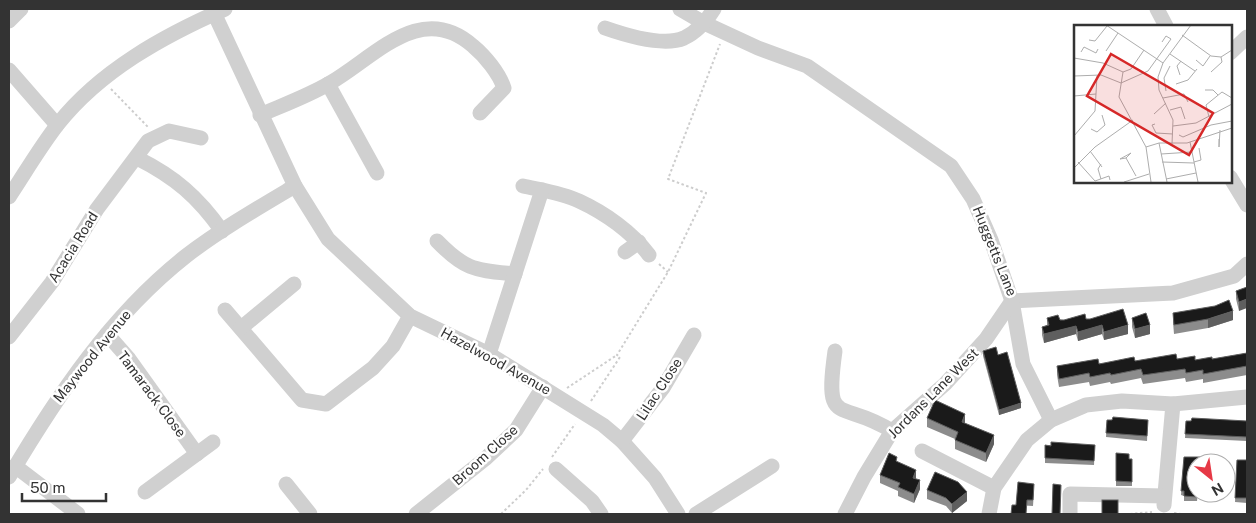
<svg xmlns="http://www.w3.org/2000/svg" width="1256" height="523" font-family="'Public Sans',sans-serif">
  <rect width="100%" height="100%" fill="#fff"/>
  <g fill="none" stroke-linecap="round" stroke-linejoin="round">
    <g stroke="#cdcdcd" stroke-width="2" stroke-dasharray="2.5 2.5" stroke-linecap="butt">
      <polyline points="111,89 148,127"/>
      <polyline points="659,264 668,272"/>
      <polyline points="567,388 617,355"/>
      <polyline points="591,401 620,357 617,355 668,272 706,193 668,179 720,44"/>
      <polyline points="552,457 575,424"/>
      <polyline points="1174,513 1181,514"/>
      <polyline points="501,514 526,490 543,469"/>
      <polyline points="1130,514 1152,512"/>
    </g>
    <g stroke="#d0d0d0" stroke-width="15">
      <polyline points="680,9 704,23 758,48 807,66 951,166 973,199 991,240 1012,301 1023,364 1051,420"/>
      <polyline points="1157,9 1166,26"/>
      <polyline points="214,13 295,186 328,239 410,316 489,354 603,425 622,441 655,478 678,514"/>
      <polyline points="9,21 21,9"/>
      <path d="M605,28C625,35 663,47 684,38C697,32 707,20 714,9"/>
      <polyline points="1230,53 1247,37"/>
      <polyline points="9,70 57,125"/>
      <polyline points="328,84 377,173"/>
      <path d="M260,115C283,105 308,96 330,83C375,57 421,0 473,46C485,56 499,73 504,88L480,113"/>
      <path d="M137,158C175,177 198,197 222,231"/>
      <polyline points="1230,177 1247,205"/>
      <path d="M523,186C541,190 562,193 579,201C605,213 632,232 649,255"/>
      <path d="M9,197C25,173 40,147 58,124C100,71 163,36 225,9"/>
      <path d="M437,241C466,271 476,270 515,274"/>
      <polyline points="625,252 639,242"/>
      <polyline points="1012,301 1173,293 1234,276 1247,264"/>
      <polyline points="225,310 302,400 326,404 373,368 393,346 410,316"/>
      <polyline points="241,328 294,284"/>
      <polyline points="107,334 129,359 197,454"/>
      <polyline points="9,337 52,282 97,209 148,141 169,131 201,138"/>
      <path d="M835,351C824,430 840,398 892,431"/>
      <polyline points="489,354 542,190"/>
      <polyline points="622,441 663,388 694,335"/>
      <polyline points="922,451 994,488"/>
      <polyline points="15,466 78,514"/>
      <polyline points="556,469 592,501 601,514"/>
      <path d="M9,477C57,396 111,315 186,256C220,230 258,208 295,186"/>
      <polyline points="286,484 310,514"/>
      <polyline points="145,492 213,442"/>
      <polyline points="1164,505 1173,404"/>
      <polyline points="416,514 485,459 516,430 543,387"/>
      <polyline points="696,514 772,466"/>
      <polyline points="845,514 864,477 892,431 945,384 986,339 1012,301"/>
      <polyline points="989,514 994,488 1027,440 1051,420 1086,405 1122,401 1173,404 1247,397"/>
      <polyline points="1070,514 1070,494 1164,496"/>
    </g>
  </g>
  <g fill="#8c8c8c">
    <polygon points="1247,287 1239,311 1236,299 1236,291"/>
    <polygon points="1173,313 1233,320 1208,328 1174,334 1173,322"/>
    <polygon points="1047,318 1064,320 1086,319 1128,334 1104,340 1102,334 1078,341 1076,334 1044,343 1042,335 1042,327 1047,325"/>
    <polygon points="1132,318 1150,334 1135,338 1132,327"/>
    <polygon points="983,351 1021,408 999,415 983,356"/>
    <polygon points="1247,353 1247,375 1203,383 1203,379 1186,382 1185,378 1143,384 1141,378 1111,384 1110,382 1090,386 1089,382 1059,387 1057,375 1057,366 1177,359 1195,360 1212,359"/>
    <polygon points="927,418 965,422 965,423 994,444 986,462 955,449 955,439 927,427"/>
    <polygon points="1107,420 1148,420 1147,441 1106,437"/>
    <polygon points="1186,421 1247,421 1247,441 1185,438"/>
    <polygon points="1045,445 1095,445 1094,465 1045,463"/>
    <polygon points="1116,453 1129,459 1132,459 1132,486 1116,486"/>
    <polygon points="1184,457 1198,493 1197,501 1184,501 1184,496 1181,495"/>
    <polygon points="1237,460 1247,460 1247,503 1235,502"/>
    <polygon points="897,462 916,479 920,489 914,503 898,496 898,491 880,483 880,475"/>
    <polygon points="927,490 967,501 952,513 946,506 927,499"/>
    <polygon points="1034,490 1033,506 1016,505"/>
  </g>
  <g fill="#5f5f5f">
    <polygon points="1247,299 1247,308 1239,311 1239,302"/>
    <polygon points="1233,311 1233,320 1208,328 1208,319"/>
    <polygon points="1102,325 1102,334 1078,341 1078,332"/>
    <polygon points="1128,325 1128,334 1104,340 1104,332"/>
    <polygon points="1150,325 1150,334 1135,338 1135,329"/>
    <polygon points="1076,326 1076,334 1044,343 1044,334"/>
    <polygon points="1021,403 1021,408 999,415 999,410"/>
    <polygon points="965,414 965,422 962,430 962,422"/>
    <polygon points="994,435 994,444 986,462 986,453"/>
    <polygon points="916,470 916,478 913,486 913,478"/>
    <polygon points="920,480 920,489 914,503 914,494"/>
    <polygon points="967,492 967,501 952,513 952,504"/>
  </g>
  <g fill="#1a1a1a" stroke="#5f5f5f">
    <polygon points="1247,287 1247,299 1239,302 1236,291"/>
    <polygon points="1229,300 1233,311 1208,319 1174,325 1173,313 1215,306"/>
    <polygon points="1123,309 1128,325 1104,332 1102,325 1078,332 1076,326 1044,334 1042,327 1049,325 1047,318 1058,315 1060,320 1064,320 1085,314 1086,319 1090,319"/>
    <polygon points="1146,313 1150,325 1135,329 1132,318"/>
    <polygon points="996,347 998,355 1007,352 1021,403 999,410 983,351"/>
    <polygon points="1247,353 1247,366 1203,374 1203,370 1186,373 1185,369 1143,375 1141,369 1111,375 1110,373 1090,377 1089,373 1059,379 1057,366 1098,359 1099,364 1134,357 1135,361 1176,354 1177,359 1195,356 1195,360 1212,357 1212,359"/>
    <polygon points="935,400 965,414 962,422 994,435 986,453 955,440 958,432 927,418"/>
    <polygon points="1113,417 1148,420 1147,436 1106,433 1107,420 1112,420"/>
    <polygon points="1192,418 1247,421 1247,437 1185,434 1186,421 1191,421"/>
    <polygon points="1051,442 1095,445 1094,461 1045,458 1045,445 1051,446"/>
    <polygon points="889,453 897,457 896,461 916,470 913,478 920,480 914,494 898,487 900,483 880,475"/>
    <polygon points="1116,453 1129,454 1129,459 1132,459 1132,482 1116,481"/>
    <polygon points="1184,457 1200,457 1199,463 1196,463 1196,493 1197,493 1197,497 1184,496 1184,491 1181,491"/>
    <polygon points="1237,460 1247,460 1247,498 1235,498"/>
    <polygon points="935,472 958,482 967,492 952,504 946,498 927,490"/>
    <polygon points="1018,482 1034,484 1033,500 1027,500 1026,514 1011,514 1012,505 1016,505"/>
    <polygon points="1053,484 1061,485 1060,514 1052,514"/>
    <rect x="1102" y="500" width="16" height="14"/>
  </g>
  <g text-anchor="middle" stroke-width="5" stroke-linejoin="round" paint-order="stroke">
    <g font-size="14" fill="#333" stroke="#fff">
      <text transform="translate(73 247) rotate(-58)" y="5">Acacia Road</text>
      <text transform="translate(995 251) rotate(68)" y="5">Huggetts Lane</text>
      <text transform="translate(92 356) rotate(-51)" y="5">Maywood Avenue</text>
      <text transform="translate(496 361) rotate(29)" y="5">Hazelwood Avenue</text>
      <text transform="translate(659 389) rotate(-57)" y="5">Lilac Close</text>
      <text transform="translate(933 393) rotate(-45)" y="5">Jordans Lane West</text>
      <text transform="translate(152 394) rotate(53)" y="5">Tamarack Close</text>
      <text transform="translate(485 455) rotate(-42)" y="5">Broom Close</text>
    </g>
  </g>
  <g transform="translate(1074 25)">
    <rect width="158" height="158" fill="#fff"/>
    <path fill="none" stroke="#adadad" stroke-width="1" d="M32,0L89,38M108,10L137,31L147,32L158,25M15,15L21,16L33,1M32,26L44,8M7,27L10,22L22,28L24,24M96,29L121,46M0,33L29,38L49,47L57,44L70,25M122,35L129,41L136,31M49,47L45,72L72,122L77,157M137,47L148,37L147,32M106,50L103,41L107,36M0,51L27,50L47,58M47,58L74,46L97,14L92,11L88,17M102,59L114,55L123,44M131,65H139L144,70M92,66L90,53L96,41M0,71L22,69M89,73L110,69L114,77M96,85L107,82L111,94M80,89L92,78M135,92L132,80L148,67L158,73M81,99L78,100L82,108L99,109M99,101L122,98L158,79M17,104L23,107L31,100L28,90M105,110L109,112L137,100L158,96M0,111L21,86L23,51M145,114V122L146,105M116,117L124,157M85,118L93,157M98,119L99,95L85,65L84,52L89,38L117,0M72,122L85,118H113L158,103M16,126L28,142M87,129L118,127M52,133L57,128L46,134L52,133L62,151M4,137L21,156L35,151L36,155M88,137L120,138M120,137L127,135L125,123M0,143L21,122L59,95M27,154L24,144L27,139M92,154L122,148M50,157L75,149"/>
    <path fill="#d62828" fill-opacity="0.15" stroke="#d62828" stroke-width="2.5" d="M37,29L139,88L115,130L13,71Z"/>
    <rect width="158" height="158" fill="none" stroke="#333" stroke-width="2.5"/>
  </g>
  <rect width="1256" height="523" fill="none" stroke="#333333" stroke-width="20"/>
  <g transform="translate(1211 478) rotate(150)"><circle r="24" fill="#ffffff" stroke="#adadad"/>
  <path d="M0-4L9 19L0 12L-9 19Z" fill="#e63946"/>
  <text y="-8" font-size="14" font-weight="bold" text-anchor="middle" fill="#333333">N</text>
  </g>
  <path d="M22 493v8h84v-8" fill="none" stroke="#333333" stroke-width="2.5"/>
  <text x="30" y="493" font-size="15" fill="#333333" stroke="#ffffff" stroke-width="4" paint-order="stroke">50 m</text>
</svg>
